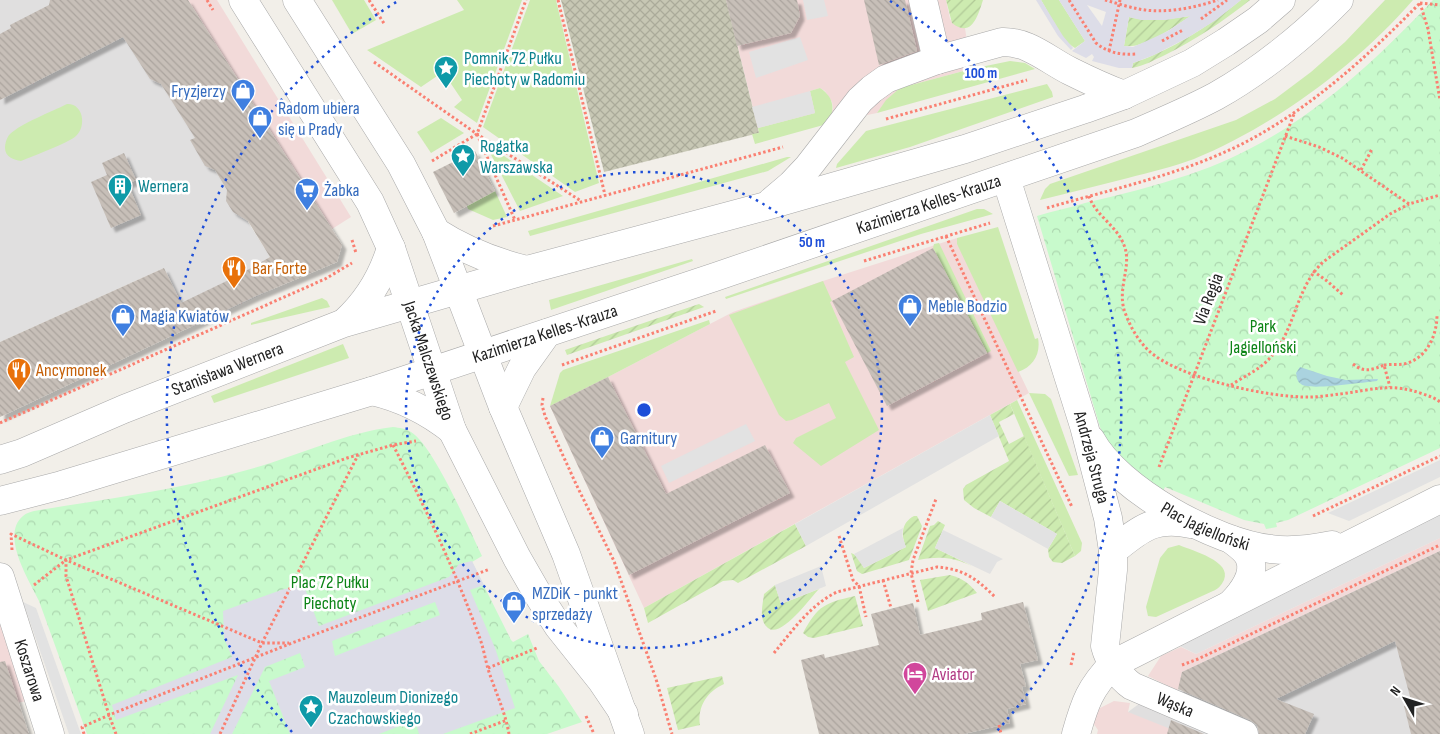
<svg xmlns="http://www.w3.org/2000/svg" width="1440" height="734" font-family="'Sofia Sans Condensed',sans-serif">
  <defs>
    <pattern id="construction-cross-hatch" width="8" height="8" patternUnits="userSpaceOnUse" patternTransform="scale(1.25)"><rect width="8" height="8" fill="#c7c7b4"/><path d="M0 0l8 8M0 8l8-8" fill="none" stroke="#abab9a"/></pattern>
    <pattern id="park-crowns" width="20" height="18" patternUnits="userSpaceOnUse" patternTransform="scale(1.25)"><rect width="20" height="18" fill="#c8facc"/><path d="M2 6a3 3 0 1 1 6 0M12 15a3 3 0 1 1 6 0" fill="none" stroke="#acd6af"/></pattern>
    <pattern id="garden-furrows" width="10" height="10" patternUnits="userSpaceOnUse" patternTransform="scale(1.25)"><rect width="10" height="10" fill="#cdebb0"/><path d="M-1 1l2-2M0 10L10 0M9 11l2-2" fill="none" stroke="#b0c997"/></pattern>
    <pattern id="water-waves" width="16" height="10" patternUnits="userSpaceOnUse" patternTransform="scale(1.25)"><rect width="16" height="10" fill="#aad3df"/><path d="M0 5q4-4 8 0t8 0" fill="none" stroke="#92b5bf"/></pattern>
    <pattern id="building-back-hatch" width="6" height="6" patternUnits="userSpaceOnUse" patternTransform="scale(1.25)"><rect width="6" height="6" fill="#c7bfb8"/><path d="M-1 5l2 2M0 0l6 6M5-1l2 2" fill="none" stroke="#aba49e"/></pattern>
    <filter id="shadow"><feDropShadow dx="4.5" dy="4.5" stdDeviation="1" flood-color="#0004"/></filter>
  </defs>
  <rect width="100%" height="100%" fill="#f2efe9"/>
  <g fill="#e0dfdf">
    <polygon points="0,0 127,0 157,77 270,257 258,265 273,289 192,327 164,268 0,342"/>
    <polygon points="1440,551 1440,734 1111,734 1128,712 1182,672"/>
  </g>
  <g fill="#f2dad9">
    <polygon points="188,0 217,0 351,217 332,229"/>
    <polygon points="726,0 946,0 950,19 960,28 965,28 971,69 900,88 887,100 877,113 828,123 833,108 832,102 825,91 820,88 810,91 815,113 758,128"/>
    <polygon points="957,238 957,244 962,253 1029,393 644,608 550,406 608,377 733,312 823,281"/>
    <polygon points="1440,538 1440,551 1182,672 1178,691 1148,676 1161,656 1181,647 1196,654"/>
    <polygon points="0,616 27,701 0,706"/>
    <polygon points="1114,701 1130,703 1128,712 1183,734 1097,734 1098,730 1089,717 1100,708"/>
  </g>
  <polygon fill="url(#construction-cross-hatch)" points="561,0 726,0 759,133 604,172"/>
  <g fill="#cdebb0">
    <polygon points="332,0 364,0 376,20 352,34"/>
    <polygon points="457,0 522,0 477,123 454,107 462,100 443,72 421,87 367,50 464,10"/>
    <polygon points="530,0 556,0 599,183 575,192 483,127"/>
    <path d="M1041,0H1059L1085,41L1075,48C1059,38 1051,16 1041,0Z"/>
    <path d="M1385,0H1413C1357,65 1274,126 1194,159C1173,167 1150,172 1128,178C1099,185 1070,193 1040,200L1045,189L1050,184L1236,120L1275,99L1311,72L1345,42Z"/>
    <polygon points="1010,61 1025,63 1035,69 877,113 886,100 900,88 971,69"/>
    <polygon points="1047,84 1052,92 1053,97 910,147 836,168 837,164 866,131"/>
    <path d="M820,88C834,97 836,110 827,124L755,144L752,134L759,133L758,128L815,113L810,91Z"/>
    <path d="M67,104C83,103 87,126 76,136C68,143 33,156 21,161C14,160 5,157 5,148C5,143 7,137 10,134C22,123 51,112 67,104Z"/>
    <polygon points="441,118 464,133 431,153 417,132"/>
    <polygon points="485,143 563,196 520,211"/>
    <polygon points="787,157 791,157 768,171 530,236 528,231"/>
    <polygon points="495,191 507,217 493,220 468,209 467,206"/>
    <polygon points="977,209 984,209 993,214 921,234 726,299 725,297"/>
    <path d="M998,227L1035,339L1038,338C1041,354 1033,367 1018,372L957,244V238Z"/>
    <polygon points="939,243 991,351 987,353 933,248 934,244"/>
    <polygon points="692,259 693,261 551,310 549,300"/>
    <polygon points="823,281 832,301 830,302 854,357 845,362 879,430 821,466 793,443 796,438 836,418 829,403 792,420 786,421 779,415 729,315"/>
    <polygon points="322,298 327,301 330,307 251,325 251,323"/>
    <polygon points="709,320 710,324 608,377 550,406 560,373 563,370"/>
    <polygon points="343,344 349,358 214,403 211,396"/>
    <polygon points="1029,393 1045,394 1051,399 1078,475 1069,476"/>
    <polygon points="1017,400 1082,543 1081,551 1075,556 1010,404"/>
    <path d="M1179,545C1193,551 1232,561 1224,580C1221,586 1218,589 1213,591L1156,617L1148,616L1146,607L1160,558L1168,548Z"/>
  </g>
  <g fill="url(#park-crowns)">
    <path d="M1433,0H1440V448L1288,520L1276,523L1277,527L1266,529L1264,524L1244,520L1165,487L1160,497L1108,445L1100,427L1037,216C1053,211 1069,208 1085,203C1120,195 1154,186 1188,175C1288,142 1362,75 1433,0Z"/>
    <path d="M393,427C400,428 405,428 411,432C434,446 469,529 482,556L472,562L511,640L513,642L528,634L539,661L559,687L582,722L547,734H87L39,601C29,580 0,535 23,516C26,513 31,512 34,511C104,499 179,490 247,470C296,457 343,433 393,427Z"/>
  </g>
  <g fill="url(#garden-furrows)">
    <path d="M946,0H983C978,15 972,39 952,23Z"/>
    <path d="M1241,0H1250C1224,21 1195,40 1165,55C1154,60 1144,66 1132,68L1133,63C1172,50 1209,26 1241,0Z"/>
    <path d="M1191,16C1173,27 1145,49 1124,46L1129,17C1150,22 1170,19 1191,16Z"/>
    <polygon points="699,304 704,307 567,355 565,350"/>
    <polygon points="1010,404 1014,414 999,422 1009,444 1024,436 1075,556 1062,563 1053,562 1049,557 1048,549 1057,534 1000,501 991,517 974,508 964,500 963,489 966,485 1009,461 990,415"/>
    <path d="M914,516H917L922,526L909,560L862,574L857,571L851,553C858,555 861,563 864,568L906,547C901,535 901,523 914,516Z"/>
    <path d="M938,521L945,525L935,548L972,566C952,557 940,556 918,560L930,526L934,525Z"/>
    <polygon points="795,524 806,546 738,583 733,580 723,581 648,623 644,608"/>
    <path d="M950,575C962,578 969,583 977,593L928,611L920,580Z"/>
    <path d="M775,585L781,604L819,589C810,598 781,639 768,628C758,620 763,604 764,594Z"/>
    <path d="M855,596L863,626L814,638L808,637L803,633C818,605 825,603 855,596Z"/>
    <path d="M722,676L724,684C708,691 697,706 700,725L678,730L667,688Z"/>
  </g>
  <g fill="#e2e2e2">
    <polygon points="803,0 824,0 828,16 807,20"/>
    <polygon points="800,37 808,60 756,78 749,52"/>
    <polygon points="810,91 815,113 758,128 752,107"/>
    <polygon points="990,415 999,436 806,546 795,524"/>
    <polygon points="746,424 755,441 669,483 661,466"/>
    <polygon points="1440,460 1440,477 1349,521 1328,513"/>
    <polygon points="1000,501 1057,534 1048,549 991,517"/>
    <polygon points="1440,514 1440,538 1196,654 1172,642"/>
    <polygon points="903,528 902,535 906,547 864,568 854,554"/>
    <polygon points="943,530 1003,559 997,562 990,574 935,548"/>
    <polygon points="821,566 826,586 781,604 775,585"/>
    <polygon points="23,602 36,608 81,734 69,734"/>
  </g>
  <g fill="#dddde8" fill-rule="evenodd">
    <polygon points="1036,0 1041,0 1063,36 1073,48 1071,50 1058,36"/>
    <path d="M1059,0H1241L1216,20L1187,38L1154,55L1133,63L1132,68H1119L1092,61L1094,57L1092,54L1086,58L1072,51L1085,41ZM1087,5L1106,12L1102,26ZM1190,16L1168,31L1151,39L1133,47L1124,46L1129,17L1141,20H1166Z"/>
    <path d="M472,561L484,585L470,590L495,648L515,708L443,734H419L415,720L379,734H290L269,681L305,667L300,653L265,667L232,734H210L238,675L116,720L112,705L232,657L224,638L223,611L284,589L304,586L319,626L449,577L459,564ZM435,602L440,615L335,656L332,641Z"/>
  </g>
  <path fill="url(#water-waves)" d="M1300,367L1327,376L1346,380L1378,379L1377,381C1364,382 1308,391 1301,384C1297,382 1297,377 1296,373Z"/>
  <g fill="url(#building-back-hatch)" filter="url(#shadow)">
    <polygon points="50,0 188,0 342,245 337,262 256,296 0,417 0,342 164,268 181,303 237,276 270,257 248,221 233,212 226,201 227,190 215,170 205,166 190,140 195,138 161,84 150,79 123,37 0,100 0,34 11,28 10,25 49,5"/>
    <polygon points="726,0 797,0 800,16 791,33 737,46"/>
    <polygon points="864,0 905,0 917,51 879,65"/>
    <polygon points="475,151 495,191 454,213 433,172"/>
    <polygon points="124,153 136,180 128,184 141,215 111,228 91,182 107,175 102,163"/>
    <polygon points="933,248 987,353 887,406 832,301"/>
    <polygon points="608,377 666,494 765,445 790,493 629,575 550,406"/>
    <polygon points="1440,551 1440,734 1411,734 1404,706 1412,704 1395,641 1276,699 1314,714 1305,734 1259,734 1257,725 1250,720 1178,689 1182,672"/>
    <polygon points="1023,602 1038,660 1020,664 1026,686 1022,687 1026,704 1007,709 1010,723 964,734 819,734 801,660 824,654 825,658 879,645 871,614 913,603 920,635 982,620 981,613"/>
    <polygon points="5,661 29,734 0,734 0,662"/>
    <polygon points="1171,720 1204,734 1167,734"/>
  </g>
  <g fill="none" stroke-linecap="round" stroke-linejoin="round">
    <defs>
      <g id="minor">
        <path id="s1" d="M243,0L370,202L391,248L452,430L517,558L540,598L558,626L601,680L624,714"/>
        <polyline points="297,0 401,164 436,232 503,407 566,554 630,734"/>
        <polyline points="923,0 937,60"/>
        <path id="s2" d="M1006,178L1084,426L1108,518L1113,551V570L1105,646C1109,661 1119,677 1132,686L1244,734"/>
        <path d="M771,202L791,185L808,167L860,100L872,89L886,79L937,60L1002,42C1028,41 1048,60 1070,71C1088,80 1105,88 1124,95"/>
        <path d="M436,232C464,250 494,262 527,270"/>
        <path d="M345,322C368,301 382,278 391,248"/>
        <path d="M372,391C403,398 428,411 452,430"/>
        <polyline points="503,407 522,368 547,333"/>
        <path id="s3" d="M1091,440C1118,490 1216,543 1271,549C1291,552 1312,549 1332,545"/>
        <path id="s4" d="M0,460L22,453L124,409L344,323L527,270L766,206L965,149L1085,109L1124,95L1192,63L1226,42L1258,20L1281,0"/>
        <path id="s5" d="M0,501L62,485L372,391L715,277L1136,133C1163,121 1190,110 1216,96C1259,72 1305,35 1339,0"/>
        <path d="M1113,551C1140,529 1154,516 1191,524"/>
        <path id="s6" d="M0,577L50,734"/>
        <path d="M1231,604C1242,593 1257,574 1249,557C1246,550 1237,544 1232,540"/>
        <path d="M1076,734C1085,702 1090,688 1113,664L1440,499"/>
      </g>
    </defs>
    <use href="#minor" stroke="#a9a9a9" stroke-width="29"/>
    <g stroke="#fa8072" stroke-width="3" stroke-dasharray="2.5 2.5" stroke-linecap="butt">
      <polyline points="207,0 213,10"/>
      <polyline points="369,0 385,25"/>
      <polyline points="558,0 605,195"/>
      <path d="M1069,0L1096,43C1108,53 1121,55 1136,54"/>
      <path d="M1105,0C1116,3 1128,7 1139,9C1164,14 1194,8 1218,0"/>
      <polyline points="1420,3 1428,29 1440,100"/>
      <polyline points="1420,3 1440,5"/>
      <polyline points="1201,19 1227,0"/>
      <polyline points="1162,41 1183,30"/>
      <polyline points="1109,51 1120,0"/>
      <polyline points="374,62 477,134 581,201"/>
      <polyline points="886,119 1027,80"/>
      <polyline points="477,134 515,220"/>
      <polyline points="1285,136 1319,147 1342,158 1409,204 1440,195"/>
      <polyline points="432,161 477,134 526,0"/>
      <polyline points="1361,170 1372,149"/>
      <path d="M1089,196C1095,215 1117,226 1124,245C1133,267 1115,290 1126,315C1131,328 1138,340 1148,350C1177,378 1270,398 1310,397C1320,397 1331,395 1340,394C1373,390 1390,382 1423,394C1429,396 1435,398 1440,402"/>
      <path d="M1047,208C1112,189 1180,175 1242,144C1310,109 1367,57 1420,3"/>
      <polyline points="493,226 783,147"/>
      <polyline points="946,236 1072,507"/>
      <polyline points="352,240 356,253"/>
      <polyline points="864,261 990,223"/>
      <polyline points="1313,271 1327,281 1343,295"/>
      <path d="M1353,364C1364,373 1372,370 1384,365L1390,387"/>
      <polyline points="562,365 716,311"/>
      <path d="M1384,365C1391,364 1398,365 1404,364C1427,359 1437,335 1437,315"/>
      <path d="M1231,385C1243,377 1259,370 1269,359C1296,331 1294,290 1323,262L1390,214L1409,204"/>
      <polyline points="543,398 542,405 545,416 576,484 614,561 656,679 672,734"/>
      <polyline points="0,423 325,279 352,263"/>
      <path d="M393,445C425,507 455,570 479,636C483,646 485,658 488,669C495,691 505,711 509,734"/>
      <polyline points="1159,467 1294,114"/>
      <polyline points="1313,516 1440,456"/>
      <polyline points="839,536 853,580 859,586 866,617"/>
      <polyline points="12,550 11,534 66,560 262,643 289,643"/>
      <polyline points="883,580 891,608"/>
      <polyline points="34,585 66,560"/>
      <polyline points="918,602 911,573 913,560 936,499"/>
      <path d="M774,653C793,630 810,605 837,592L937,567C964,569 977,579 996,598"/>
      <polyline points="1071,665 1074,652"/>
      <polyline points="1182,665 1198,659 1440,545"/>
      <polyline points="488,668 537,648"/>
      <polyline points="586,716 594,734"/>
      <polyline points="999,725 1001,734"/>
      <polyline points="84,734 82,727 114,713 292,643 490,569"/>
      <polyline points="116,734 109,715 66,576 66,560 347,458 393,445 416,441"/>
      <polyline points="220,734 262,643 358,455"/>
      <polyline points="470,734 507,720"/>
    </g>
    <use href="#minor" stroke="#fff" stroke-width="28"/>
  </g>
  <g fill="none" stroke="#1d4ed8" stroke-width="2.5" stroke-dasharray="2.5 5">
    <circle cx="644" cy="410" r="238"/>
    <path d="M292 732A477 477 0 0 1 398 1M890 1A477 477 0 0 1 996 732"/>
  </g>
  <defs>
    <symbol id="sight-pin" viewBox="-11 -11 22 30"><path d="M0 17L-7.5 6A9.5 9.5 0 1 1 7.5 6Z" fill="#0f9aa8" stroke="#fff"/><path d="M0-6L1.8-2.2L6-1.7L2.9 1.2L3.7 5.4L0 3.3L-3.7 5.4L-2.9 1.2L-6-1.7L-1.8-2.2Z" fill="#fff"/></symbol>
    <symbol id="shop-pin" viewBox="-11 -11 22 30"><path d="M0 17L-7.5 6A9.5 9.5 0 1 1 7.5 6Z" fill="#3f7fe0" stroke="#fff"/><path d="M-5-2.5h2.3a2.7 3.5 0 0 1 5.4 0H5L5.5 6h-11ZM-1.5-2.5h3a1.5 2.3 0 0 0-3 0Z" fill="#fff"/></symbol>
    <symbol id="building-pin" viewBox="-11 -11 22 30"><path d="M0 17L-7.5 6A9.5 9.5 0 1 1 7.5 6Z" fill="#0f9aa8" stroke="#fff"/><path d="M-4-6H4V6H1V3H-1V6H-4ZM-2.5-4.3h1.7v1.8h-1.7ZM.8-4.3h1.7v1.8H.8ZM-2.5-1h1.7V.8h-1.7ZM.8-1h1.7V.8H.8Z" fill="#fff"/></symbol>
    <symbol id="supermarket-pin" viewBox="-11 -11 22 30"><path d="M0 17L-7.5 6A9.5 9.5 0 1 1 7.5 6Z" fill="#3f7fe0" stroke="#fff"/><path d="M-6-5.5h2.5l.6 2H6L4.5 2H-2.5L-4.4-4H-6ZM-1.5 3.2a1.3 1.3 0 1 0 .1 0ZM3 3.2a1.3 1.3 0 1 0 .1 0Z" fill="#fff"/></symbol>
    <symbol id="restaurant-pin" viewBox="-11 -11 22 30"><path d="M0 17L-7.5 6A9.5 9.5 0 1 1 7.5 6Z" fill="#e8710a" stroke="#fff"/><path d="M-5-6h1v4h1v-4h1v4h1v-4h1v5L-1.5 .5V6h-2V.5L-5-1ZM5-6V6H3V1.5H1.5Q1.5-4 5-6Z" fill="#fff"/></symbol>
    <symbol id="hotel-pin" viewBox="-11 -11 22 30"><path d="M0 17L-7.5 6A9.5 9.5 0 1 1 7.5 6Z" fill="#d1479c" stroke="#fff"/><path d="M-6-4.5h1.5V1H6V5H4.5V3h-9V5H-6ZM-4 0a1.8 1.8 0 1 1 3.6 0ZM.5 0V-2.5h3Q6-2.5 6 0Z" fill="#fff"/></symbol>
  </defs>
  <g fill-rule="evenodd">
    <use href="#sight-pin" x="432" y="54" width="28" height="38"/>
    <use href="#shop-pin" x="229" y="77" width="28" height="38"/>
    <use href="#shop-pin" x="246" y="104" width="28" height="38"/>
    <use href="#sight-pin" x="449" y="142" width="28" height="38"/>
    <use href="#building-pin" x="106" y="172" width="28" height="38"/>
    <use href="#supermarket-pin" x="293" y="176" width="28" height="38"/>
    <use href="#restaurant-pin" x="220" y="254" width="28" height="38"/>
    <use href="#shop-pin" x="896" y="292" width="28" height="38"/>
    <use href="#shop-pin" x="109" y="302" width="28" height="38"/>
    <use href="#restaurant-pin" x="5" y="356" width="28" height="38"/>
    <use href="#shop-pin" x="588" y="424" width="28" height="38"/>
    <use href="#shop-pin" x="500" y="589" width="28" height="38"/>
    <use href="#hotel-pin" x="901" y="660" width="28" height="38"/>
    <use href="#sight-pin" x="297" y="693" width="28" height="38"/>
  </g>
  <g text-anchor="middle" stroke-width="5" stroke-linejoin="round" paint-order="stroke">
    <g font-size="18" fill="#0d838f" stroke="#fff" text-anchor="start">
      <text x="464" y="64">Pomnik 72 Pułku<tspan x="464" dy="21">Piechoty w Radomiu</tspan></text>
      <text x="480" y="152">Rogatka<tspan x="480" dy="21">Warszawska</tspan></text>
      <text x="138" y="192">Wernera</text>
      <text x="328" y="703">Mauzoleum Dionizego<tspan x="328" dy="21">Czachowskiego</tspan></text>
    </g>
    <g font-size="18" fill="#366cbe" stroke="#fff" text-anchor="start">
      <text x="226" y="97" text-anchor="end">Fryzjerzy</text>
      <text x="278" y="114">Radom ubiera<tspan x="278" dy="21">się u Prady</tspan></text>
      <text x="324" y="196">Żabka</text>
      <text x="928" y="312">Meble Bodzio</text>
      <text x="140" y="322">Magia Kwiatów</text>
      <text x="620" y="444">Garnitury</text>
      <text x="532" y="599">MZDiK - punkt<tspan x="532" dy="21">sprzedaży</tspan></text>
    </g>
    <g font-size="18" fill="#222" stroke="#fff">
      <text dy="6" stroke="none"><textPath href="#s5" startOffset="975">Kazimierza Kelles-Krauza</textPath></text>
      <text transform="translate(1208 299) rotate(-69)" y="6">Via Regia</text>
      <text dy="6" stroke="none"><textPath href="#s5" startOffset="570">Kazimierza Kelles-Krauza</textPath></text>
      <text dy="6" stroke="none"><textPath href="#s1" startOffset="408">Jacka Malczewskiego</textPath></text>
      <text dy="6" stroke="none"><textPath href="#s4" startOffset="245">Stanisława Wernera</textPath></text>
      <text dy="6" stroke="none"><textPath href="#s2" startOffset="292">Andrzeja Struga</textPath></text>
      <text dy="6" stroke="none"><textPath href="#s3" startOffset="146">Plac Jagielloński</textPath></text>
      <text dy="6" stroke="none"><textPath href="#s6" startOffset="98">Koszarowa</textPath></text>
      <text dy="6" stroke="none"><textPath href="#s2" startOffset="580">Wąska</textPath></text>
    </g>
    <g font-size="18" fill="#c56008" stroke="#fff" text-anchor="start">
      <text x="252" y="274">Bar Forte</text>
      <text x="36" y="376">Ancymonek</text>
    </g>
    <g font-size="18" fill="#0c8416" stroke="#fff">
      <text x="1263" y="332">Park<tspan x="1263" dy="21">Jagielloński</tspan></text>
      <text x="330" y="588">Plac 72 Pułku<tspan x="330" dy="21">Piechoty</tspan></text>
    </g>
    <g font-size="18" fill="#b23c85" stroke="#fff" text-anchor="start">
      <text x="932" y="680">Aviator</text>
    </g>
  </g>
  <circle cx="644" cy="410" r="8" fill="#1d4ed8" stroke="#fff" stroke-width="2.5"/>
  <g font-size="15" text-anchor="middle" font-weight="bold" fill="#1d4ed8" stroke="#fff" stroke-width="5" stroke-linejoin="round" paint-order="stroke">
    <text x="981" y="78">100 m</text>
    <text x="812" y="247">50 m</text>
  </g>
  <g transform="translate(1405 699) rotate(309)" stroke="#ffffff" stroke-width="4" paint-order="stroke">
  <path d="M0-4L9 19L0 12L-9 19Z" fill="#222222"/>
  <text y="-8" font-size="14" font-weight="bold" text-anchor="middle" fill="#222222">N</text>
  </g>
</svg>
